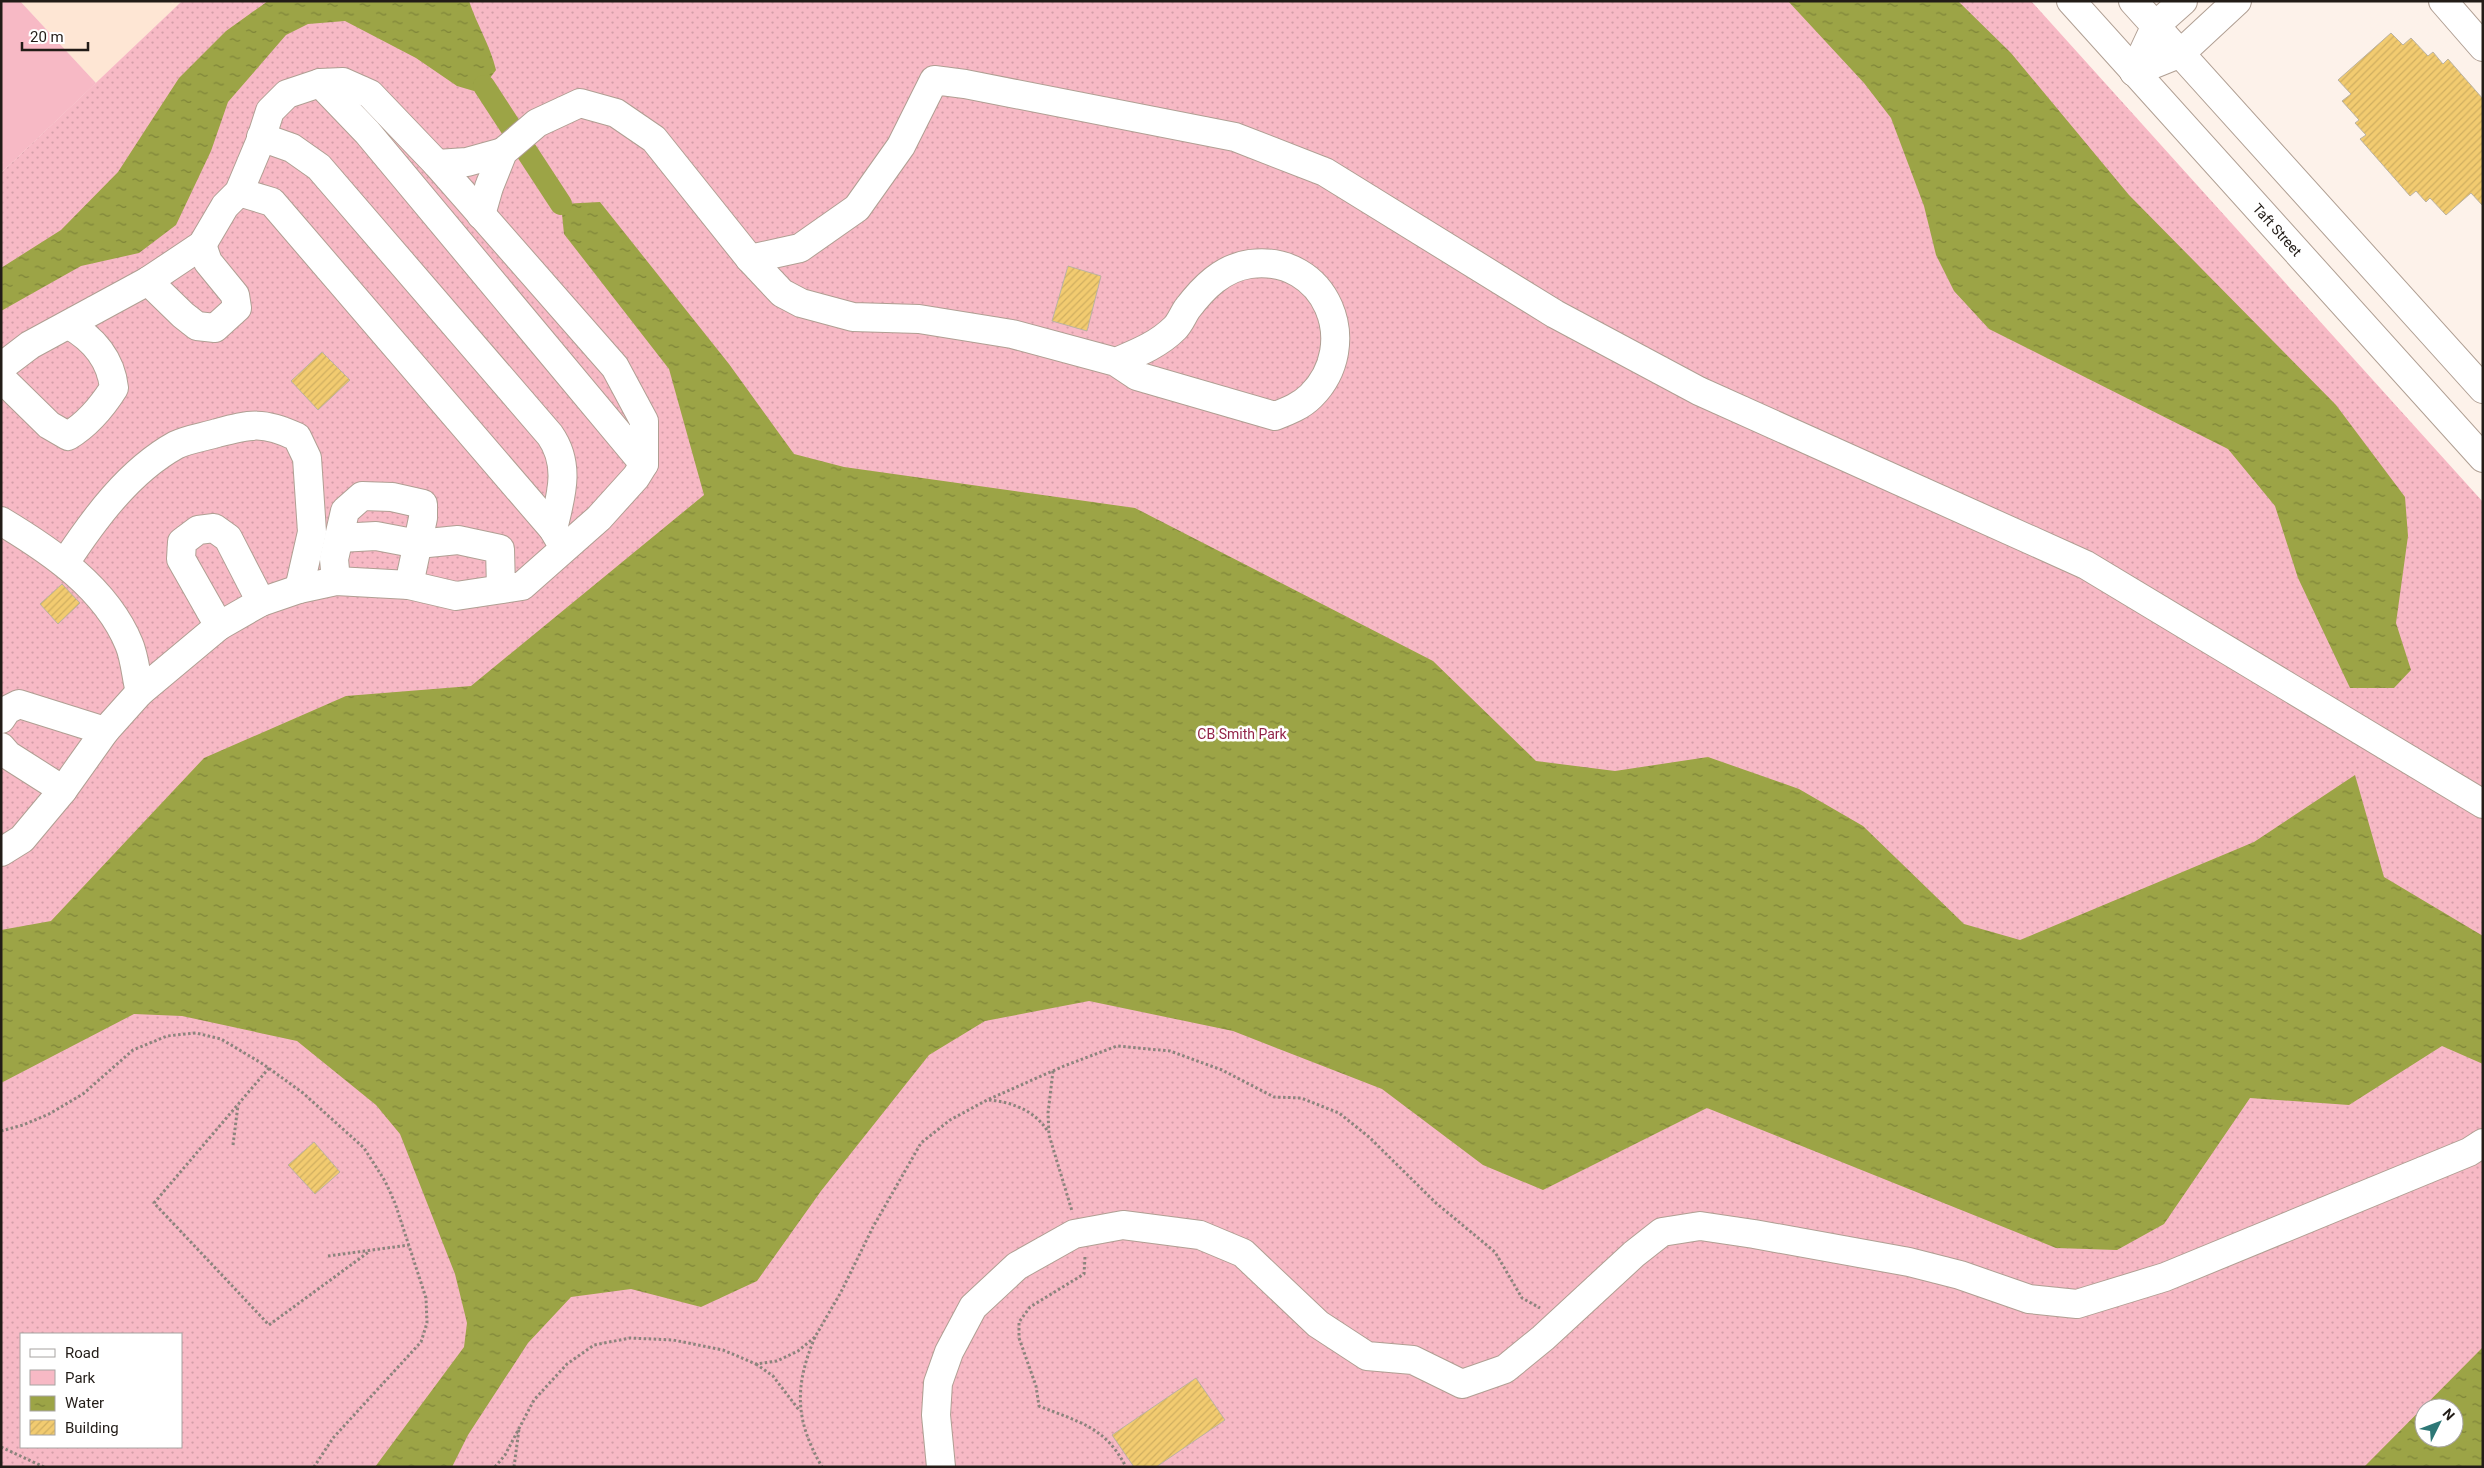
<svg xmlns="http://www.w3.org/2000/svg" width="2484" height="1468" font-family="Roboto,sans-serif">
  <defs>
    <pattern id="green-dots" width="8" height="8" patternUnits="userSpaceOnUse" patternTransform="scale(1.25)"><rect width="8" height="8" fill="#f7b9c5"/><path d="M2 2h.1M6 6h.1" fill="none" stroke="#d39ea8" stroke-width="1.8" stroke-linecap="round"/></pattern>
    <pattern id="water-ripples" width="26" height="14" patternUnits="userSpaceOnUse" patternTransform="scale(1.25)"><rect width="26" height="14" fill="#9ca446"/><path d="M2 4q2-2 4 0t4 0M15 11q2-2 4 0t4 0" fill="none" stroke="#7f8539"/></pattern>
    <pattern id="building-hatch" width="6" height="6" patternUnits="userSpaceOnUse" patternTransform="scale(1.25)"><rect width="6" height="6" fill="#f2cb70"/><path d="M-1 1l2-2M0 6l6-6M5 7l2-2" fill="none" stroke="#cfae60"/></pattern>
  </defs>
  <rect width="100%" height="100%" fill="#fdf2ea"/>
  <polygon fill="#fee6d4" points="20,1 182,1 96,83"/>
  <path fill="url(#green-dots)" fill-rule="evenodd" d="M182,1H2031L2483,502V1467H1V173ZM21,1334H181V1447H21ZM2424,1408H2454V1438H2424Z"/>
  <polygon fill="#f7b9c5" points="1,1 20,1 96,83 1,173"/>
  <g fill="url(#water-ripples)" fill-rule="evenodd">
    <path d="M268,1H469C477,25 490,45 496,70L484,86L474,91L457,86L416,58L345,21L308,24L286,35L228,102L211,151L176,225L139,253L81,266L1,311V268L61,230L118,172L179,78L226,31Z"/>
    <polygon points="1788,1 1958,1 2011,53 2129,195 2336,405 2405,497 2408,536 2396,623 2411,670 2394,688 2350,688 2298,578 2275,506 2228,449 1989,329 1954,291 1936,255 1924,206 1891,118 1864,83"/>
    <polygon points="600,202 729,364 794,454 844,467 1135,508 1433,661 1536,761 1615,771 1708,757 1799,789 1863,826 1964,924 2020,940 2254,842 2355,775 2384,877 2483,936 2483,1064 2442,1046 2349,1105 2250,1098 2164,1224 2117,1250 2056,1248 1707,1108 1543,1190 1483,1165 1382,1089 1233,1031 1089,1001 985,1021 929,1055 821,1191 757,1281 701,1307 631,1289 571,1297 528,1343 468,1435 452,1467 375,1467 464,1347 467,1323 455,1274 400,1134 376,1105 297,1041 182,1016 134,1014 1,1083 1,930 51,921 204,758 346,696 471,686 704,495 669,369 564,234 561,204"/>
    <path d="M2483,1347V1467H2364ZM2424,1408H2454V1438H2424Z"/>
  </g>
  <g fill="none" stroke-linecap="round" stroke-linejoin="round">
    <polyline stroke="#9ca446" stroke-width="22" points="484,86 561,204"/>
  </g>
  <g fill="url(#building-hatch)" stroke="#bbb3a2">
    <polygon points="2391,33 2403,45 2411,38 2428,56 2433,52 2443,64 2448,59 2483,99 2483,206 2471,193 2446,215 2430,198 2426,202 2416,191 2410,196 2360,139 2366,135 2355,123 2359,120 2342,101 2351,94 2338,80"/>
    <polygon points="1068,266 1101,276 1087,331 1052,321"/>
    <polygon points="322,352 350,380 318,410 291,381"/>
    <polygon points="62,584 80,603 58,624 40,604"/>
    <polygon points="314,1142 340,1172 315,1194 288,1165"/>
    <polygon points="1196,1378 1225,1420 1156,1467 1134,1467 1112,1435"/>
  </g>
  <g fill="none" stroke-linecap="round" stroke-linejoin="round">
    <defs>
      <g id="minor">
        <path id="s1" d="M2071,1L2483,458"/>
        <polyline points="2133,1 2483,389"/>
        <polyline points="2443,1 2483,47"/>
        <polyline points="2134,72 2181,53 2237,1"/>
        <polyline points="2134,72 2156,25 2183,1"/>
        <polyline points="320,83 367,132 644,464"/>
        <path d="M261,137L292,148L319,167L550,435C571,465 561,496 553,529"/>
        <polyline points="437,164 467,162 503,152"/>
        <polyline points="239,192 272,202 553,529 560,541"/>
        <path d="M481,215L489,187L503,152L537,123L580,103L616,113L654,139L750,259L782,293L801,303L853,317L919,319L1012,334L1116,362L1137,376L1275,416C1288,411 1301,406 1311,396C1363,344 1326,254 1250,264C1222,268 1203,288 1187,309C1183,315 1180,323 1175,328C1158,345 1137,353 1116,362"/>
        <polyline points="750,259 800,248 857,208 901,146 934,80 965,84 1235,137 1325,172 1555,314 1699,391 2086,565 2483,804"/>
        <polyline points="148,281 183,315 197,326 215,328 237,308 235,295 208,262 202,245"/>
        <polyline points="1,367 30,345 148,281 202,245 225,206 239,192 260,142 270,111 287,94 320,83 343,82 370,94 437,164 615,367 644,421 644,464 636,477 599,518 522,586 456,596 409,585 336,581 299,589 261,602 219,626 140,692 105,731 63,790 22,839 1,852"/>
        <path d="M1,378L49,425L68,436C88,424 102,407 114,388C111,360 94,339 69,325"/>
        <path d="M1,521C51,551 106,588 129,644C135,658 136,677 140,692"/>
        <polyline points="339,538 376,536 418,544 458,540 500,549 501,589"/>
        <path d="M65,563C94,519 129,471 176,445C188,439 204,437 217,433C251,424 263,421 297,437L307,458L312,532L299,589"/>
        <polyline points="336,581 334,559 345,511 362,496 392,497 423,504 423,518 409,585"/>
        <polyline points="219,626 181,559 182,542 198,530 214,528 228,538 261,602"/>
        <polyline points="1,719 7,710 19,704 105,731"/>
        <polyline points="1,747 8,755 63,790"/>
        <polyline points="941,1467 936,1415 938,1383 949,1352 973,1307 1017,1266 1074,1234 1123,1225 1200,1235 1243,1253 1318,1324 1367,1356 1413,1360 1462,1384 1505,1369 1543,1338 1634,1254 1662,1232 1700,1226 1754,1234 1909,1262 1960,1275 2029,1299 2077,1304 2165,1277 2469,1152 2483,1143"/>
      </g>
    </defs>
    <use href="#minor" stroke="#b09f93" stroke-width="30"/>
    <g stroke="#8c847d" stroke-width="3" stroke-dasharray="2.5 2.5" stroke-linecap="butt">
      <polyline points="269,1068 154,1203 269,1325 370,1251"/>
      <polyline points="1053,1071 1048,1113 1049,1135 1072,1211"/>
      <path d="M989,1100C1012,1102 1036,1111 1048,1132"/>
      <polyline points="1,1131 23,1125 49,1114 83,1094 133,1050 167,1036 196,1033 221,1039 263,1064 303,1093 364,1148 385,1181 395,1203 426,1298 427,1323 421,1342 333,1438 314,1467"/>
      <polyline points="233,1145 238,1105"/>
      <polyline points="328,1256 409,1245"/>
      <path d="M1085,1257L1084,1274L1030,1307L1019,1322V1338L1036,1386L1039,1406C1078,1422 1105,1426 1126,1467"/>
      <path d="M815,1337C794,1387 795,1420 822,1467"/>
      <polyline points="756,1364 773,1376 799,1410"/>
      <polyline points="1,1447 44,1467"/>
      <polyline points="495,1467 505,1455 534,1400 567,1364 594,1345 630,1338 673,1340 723,1350 756,1364 777,1361 798,1351 815,1337 841,1292 873,1227 921,1143 950,1120 987,1100 1064,1066 1117,1046 1170,1051 1222,1070 1274,1097 1301,1098 1339,1113 1369,1137 1436,1203 1495,1252 1522,1298 1540,1308"/>
      <polyline points="514,1467 519,1429"/>
    </g>
    <use href="#minor" stroke="#fff" stroke-width="28"/>
  </g>
  <g text-anchor="middle" stroke-width="5" stroke-linejoin="round" paint-order="stroke">
    <g font-size="14" fill="#221c17" stroke="#fff">
      <text dy="5" stroke="none"><textPath href="#s1" startOffset="308">Taft Street</textPath></text>
    </g>
    <g font-size="14" fill="#922348" stroke="#fff">
      <text x="1242" y="739">CB Smith Park</text>
    </g>
  </g>
  <rect width="2484" height="1468" fill="none" stroke="#221c17" stroke-width="5"/>
  <rect x="20" y="1333" width="162" height="115" fill="#ffffff" stroke="#a7a4a2"/>
  <rect x="30" y="1349" width="25" height="8" fill="#ffffff" stroke="#a7a4a2"/>
  <text x="65" y="1358" font-size="15" fill="#221c17">Road</text>
  <rect x="30" y="1370" width="25" height="15" fill="#f7b9c5" stroke="#a7a4a2"/>
  <text x="65" y="1383" font-size="15" fill="#221c17">Park</text>
  <rect x="30" y="1396" width="25" height="15" fill="url(#water-ripples)" stroke="#a7a4a2"/>
  <text x="65" y="1408" font-size="15" fill="#221c17">Water</text>
  <rect x="30" y="1420" width="25" height="15" fill="url(#building-hatch)" stroke="#a7a4a2"/>
  <text x="65" y="1433" font-size="15" fill="#221c17">Building</text>
  <g transform="translate(2439 1423) rotate(48)"><circle r="24" fill="#ffffff" stroke="#a7a4a2"/>
  <path d="M0-4L9 19L0 12L-9 19Z" fill="#2d7776"/>
  <text y="-8" font-size="14" font-weight="bold" text-anchor="middle" fill="#221c17">N</text>
  </g>
  <path d="M22 42v8h66v-8" fill="none" stroke="#221c17" stroke-width="2.5"/>
  <text x="30" y="42" font-size="15" fill="#221c17" stroke="#ffffff" stroke-width="4" paint-order="stroke">20 m</text>
</svg>
